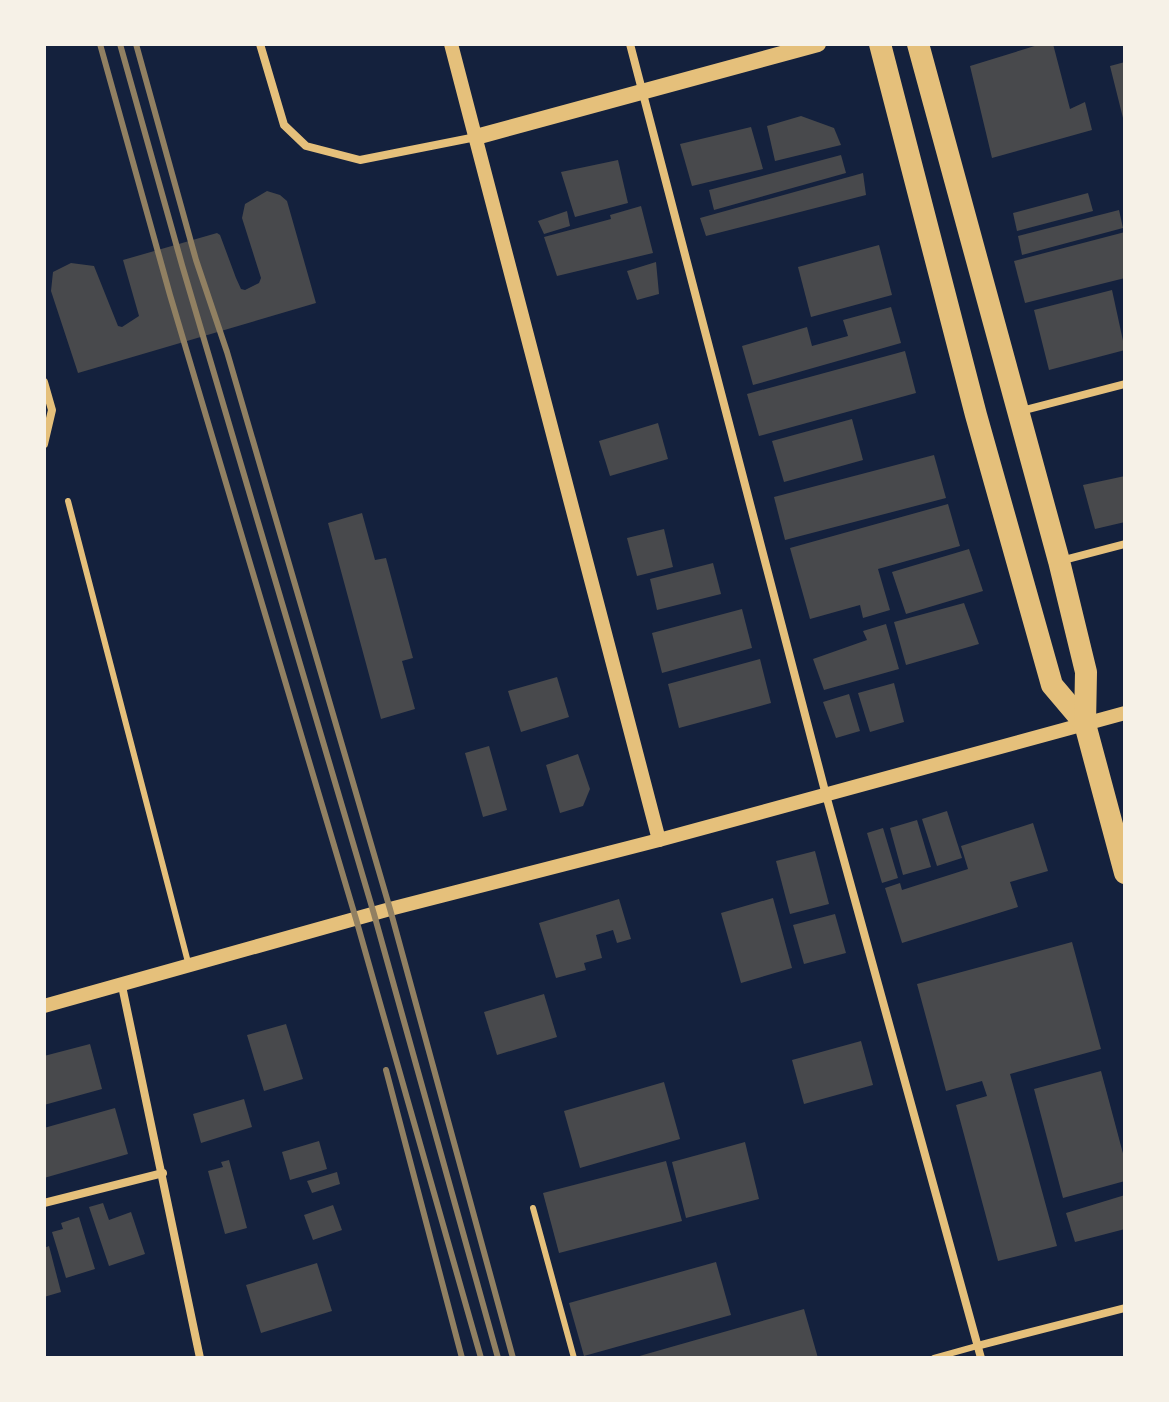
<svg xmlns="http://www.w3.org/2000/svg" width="1169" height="1402" font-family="Ubuntu,sans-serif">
  <rect width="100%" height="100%" fill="#14213d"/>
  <g fill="#48494c">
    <polygon points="1041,44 1053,44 1070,109 1085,102 1092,130 992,158 970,66"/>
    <polygon points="1125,62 1125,122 1124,122 1110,66"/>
    <polygon points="801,116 834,128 841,145 775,161 767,126"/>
    <polygon points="751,127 763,169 692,186 680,144"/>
    <polygon points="841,155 846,173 714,210 709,190"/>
    <polygon points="618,160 628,203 575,217 561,172"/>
    <polygon points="863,173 866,195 706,236 700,218"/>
    <polygon points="267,191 280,195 287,201 316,303 78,373 51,291 53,272 71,263 94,266 118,326 122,327 139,316 123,260 217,233 220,235 236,278 241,289 245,290 259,283 261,278 242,218 245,204"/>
    <polygon points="1088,193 1093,211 1017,231 1013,213"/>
    <polygon points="641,206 653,253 557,276 544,237 611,219 610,215"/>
    <polygon points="1119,210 1123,228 1022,255 1018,236"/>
    <polygon points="567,211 570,226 544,234 538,221"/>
    <polygon points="1125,232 1125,278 1025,303 1014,261"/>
    <polygon points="879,245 892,295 811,317 798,267"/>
    <polygon points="656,262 659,294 637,300 627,271"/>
    <polygon points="1112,290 1125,350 1049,370 1034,310"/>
    <polygon points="891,307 901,343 753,385 742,346 807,327 812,346 848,336 843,320"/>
    <polygon points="905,351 916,393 759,436 747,394"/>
    <polygon points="852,419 863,460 784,482 772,441"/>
    <polygon points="658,423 668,459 610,476 599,441"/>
    <polygon points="934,455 946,498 785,540 774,497"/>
    <polygon points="1125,476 1125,522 1095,529 1083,485"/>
    <polygon points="948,504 960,546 878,569 890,610 863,618 860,605 810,619 790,548"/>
    <polygon points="362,513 375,560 386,558 413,658 402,661 415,709 381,719 328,523"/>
    <polygon points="664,529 673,567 637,576 627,538"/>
    <polygon points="969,549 983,591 906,614 892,572"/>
    <polygon points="713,563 721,594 657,610 650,579"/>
    <polygon points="964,603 979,644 906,665 894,622"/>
    <polygon points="742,609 752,648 662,673 652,633"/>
    <polygon points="886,624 899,669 824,690 813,659 867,640 863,631"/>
    <polygon points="760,659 771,703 679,728 668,684"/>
    <polygon points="557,677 569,717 521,732 508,691"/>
    <polygon points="894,683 904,722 870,732 858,693"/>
    <polygon points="849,694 860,731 836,738 823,702"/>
    <polygon points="489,746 507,810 483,817 465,753"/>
    <polygon points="578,754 590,789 583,806 560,813 546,765"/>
    <polygon points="947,811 962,858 937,866 922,819"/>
    <polygon points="917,820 931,867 903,875 890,828"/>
    <polygon points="1033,823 1048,871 1010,882 1018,907 902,943 885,888 900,883 902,890 968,869 961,846"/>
    <polygon points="883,828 898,878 882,883 867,833"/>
    <polygon points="815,851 829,904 790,914 776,861"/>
    <polygon points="773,898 792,968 741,983 721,913"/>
    <polygon points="619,899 631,939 617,943 613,930 596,935 602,958 584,963 586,970 556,978 539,923"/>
    <polygon points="835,914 846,953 804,964 793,925"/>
    <polygon points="1072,942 1101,1049 1010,1074 1057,1246 998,1261 956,1105 987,1096 982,1081 946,1091 917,984"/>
    <polygon points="544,994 557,1037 497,1055 484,1012"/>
    <polygon points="286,1024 303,1079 264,1091 247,1035"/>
    <polygon points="861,1041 873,1085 804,1104 792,1060"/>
    <polygon points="90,1044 102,1089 44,1105 44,1056"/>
    <polygon points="1101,1071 1125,1161 1125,1181 1063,1198 1034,1089"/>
    <polygon points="664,1082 680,1139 580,1168 564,1111"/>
    <polygon points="244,1099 252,1127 201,1143 193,1114"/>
    <polygon points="115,1108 128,1154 44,1178 44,1128"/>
    <polygon points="319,1141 327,1169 290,1180 282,1152"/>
    <polygon points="745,1142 759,1199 686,1218 672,1162"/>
    <polygon points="229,1160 247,1228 225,1234 208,1171 223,1167 221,1162"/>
    <polygon points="666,1161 682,1221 559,1253 543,1193"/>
    <polygon points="337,1172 340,1184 312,1193 307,1181"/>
    <polygon points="1125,1195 1125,1229 1075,1242 1066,1213"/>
    <polygon points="103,1203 109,1220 131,1212 145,1254 109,1266 89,1207"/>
    <polygon points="333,1205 342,1230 313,1240 304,1215"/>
    <polygon points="79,1217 95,1269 66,1278 52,1232 63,1229 61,1223"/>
    <polygon points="49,1246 61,1292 44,1297 44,1248"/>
    <polygon points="716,1262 731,1315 584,1356 569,1303"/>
    <polygon points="317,1263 332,1311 261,1333 246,1285"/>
    <polygon points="804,1309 818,1358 636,1358 636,1357"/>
  </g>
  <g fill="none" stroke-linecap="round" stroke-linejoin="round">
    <g stroke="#e5c07b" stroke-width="6">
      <polyline points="68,501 189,966"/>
      <polyline points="533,1208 574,1358"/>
      <polyline points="934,1358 977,1346"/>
    </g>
    <g stroke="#e5c07b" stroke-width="8">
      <polyline points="260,44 284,125 306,146 360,160 476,137"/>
      <polyline points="630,44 826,795 981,1358"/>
      <polyline points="44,382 52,410 44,444"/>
      <polyline points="1021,411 1125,384"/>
      <polyline points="1060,561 1125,544"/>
      <polyline points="122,986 200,1358"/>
      <polyline points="44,1203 163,1173"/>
      <polyline points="977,1346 1125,1308"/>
    </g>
    <g stroke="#e5c07b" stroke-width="14">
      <polyline points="451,44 659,840"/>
      <polyline points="44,1006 390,909 659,840 1125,713"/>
    </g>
    <polyline stroke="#e5c07b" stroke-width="16" points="476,137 818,44"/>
    <g stroke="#e5c07b" stroke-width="22">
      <polyline points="880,44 976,415 1052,685 1085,724"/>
      <polyline points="918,44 1059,561 1086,672 1085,724 1125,873"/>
    </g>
    <g stroke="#918062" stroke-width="6">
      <polyline points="100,44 170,295 356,919 481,1358"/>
      <polyline points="120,44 182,265 374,914 498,1358"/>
      <polyline points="136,44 196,260 227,352 390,909 513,1358"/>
      <polyline points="386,1070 462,1358"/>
    </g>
  </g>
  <rect width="1169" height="1402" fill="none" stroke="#f6f1e7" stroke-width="92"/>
</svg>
